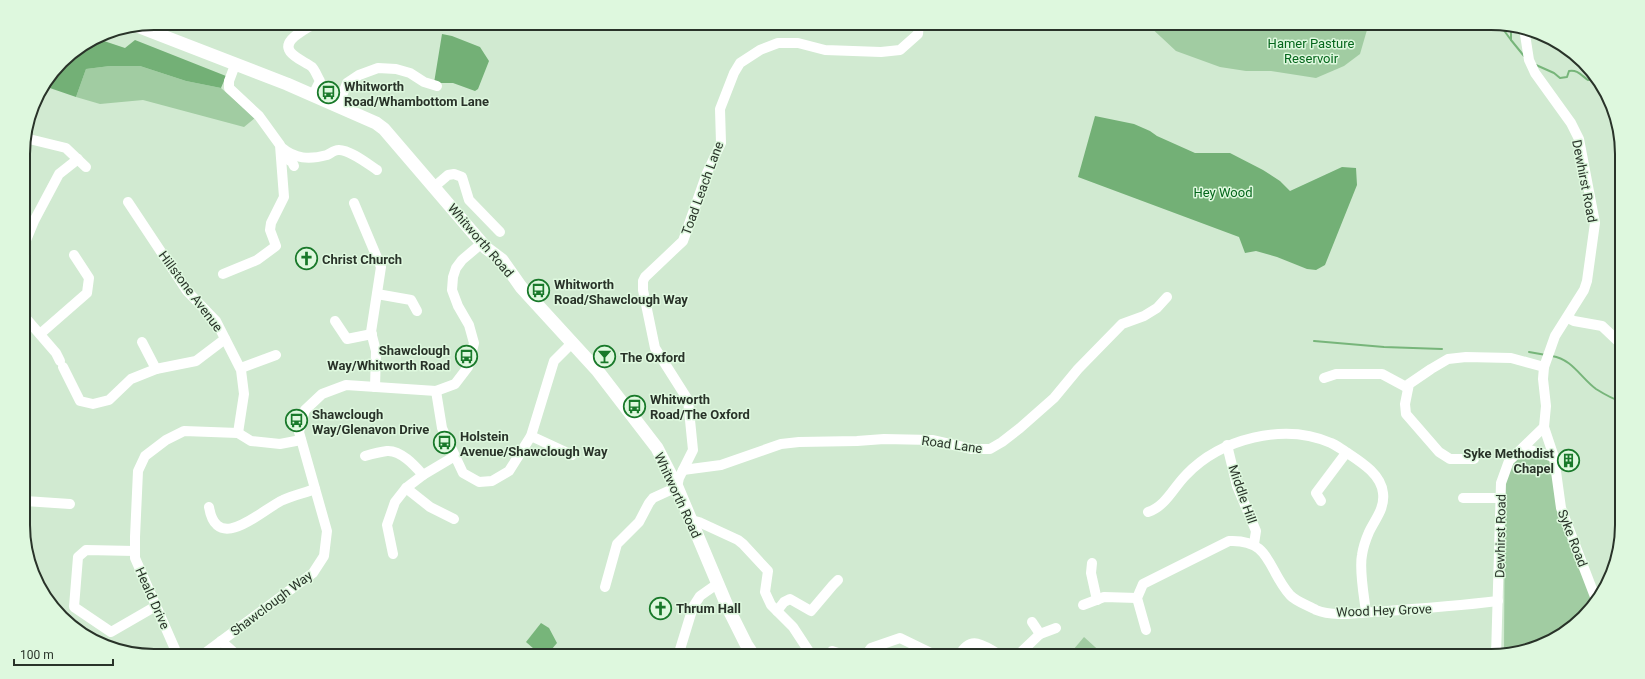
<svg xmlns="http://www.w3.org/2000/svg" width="1645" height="679" font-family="Roboto,sans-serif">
  <rect width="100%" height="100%" fill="#d1ead1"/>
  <g fill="#a1cca2">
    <polygon points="1146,23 1369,23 1360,54 1344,66 1316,78 1271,71 1246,71 1220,67 1176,51"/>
    <polygon points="110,66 140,66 186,81 221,88 255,118 244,127 143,100 100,104 76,97 86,69"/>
    <path d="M1529,453L1545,456L1550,462L1594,602V606L1571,629L1533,649L1504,655L1505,485C1510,469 1511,458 1529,453Z"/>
    <polygon points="1084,637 1105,656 1068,656"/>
  </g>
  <g fill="#73b076">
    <polygon points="442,34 452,36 480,47 489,61 478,89 475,91 453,83 434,83"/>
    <polygon points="95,38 125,48 135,40 226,76 221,88 186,81 140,66 110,66 86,69 76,97 44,86 67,56"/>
    <polygon points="1095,116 1134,124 1150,131 1157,136 1195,153 1230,153 1263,170 1280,181 1290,191 1342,167 1356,168 1357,185 1325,265 1316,270 1307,269 1277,257 1256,251 1245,253 1239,237 1078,177"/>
  </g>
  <polygon fill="#77b57a" points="541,623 549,628 557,643 546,656 542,656 526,642"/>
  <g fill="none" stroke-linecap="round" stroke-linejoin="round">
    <g stroke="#77b57a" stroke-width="2">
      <polyline points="1500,25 1511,40"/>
      <polyline points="1511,26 1511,40 1524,56"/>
      <path d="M1536,65L1554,73L1560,78L1567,77L1569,71C1577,69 1582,76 1588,80L1597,78"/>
      <polyline points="1314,341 1384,347 1442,349"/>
      <polyline points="1529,352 1546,355"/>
      <path d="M1552,356C1572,359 1581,378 1596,389C1604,394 1613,399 1622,402"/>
    </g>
    <g stroke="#fff" stroke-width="10">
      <path d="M313,95L320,81C317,76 315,70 312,67C303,60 277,52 294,37C302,31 308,26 318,23"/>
      <polyline points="338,106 347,83 359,75 378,68 396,69 410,73 424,82 437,86"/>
      <polyline points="25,138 66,148 86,167"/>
      <path d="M281,147C295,159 309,160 327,155C331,153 335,150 338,150C349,149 368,164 377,170"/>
      <polyline points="281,155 292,162 294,166"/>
      <polyline points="434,187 448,175 454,174 462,177 469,200 500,232"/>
      <polyline points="128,202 187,291 216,321 241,370 244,394 238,433"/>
      <polyline points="354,203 381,267 371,332 376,351 375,387"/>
      <polyline points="24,245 34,221 59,174 78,159"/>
      <polyline points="223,274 257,260 276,246 270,230 271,223 284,197 280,145 259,116 229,88 229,81 235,65"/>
      <polyline points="377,294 411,300 417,311"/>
      <polyline points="24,316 56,353 60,361"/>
      <polyline points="1568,318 1574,321 1602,326 1621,344"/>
      <polyline points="335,321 347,339 372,334"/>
      <polyline points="40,334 87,293 89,278 74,255"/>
      <polyline points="142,342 156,369"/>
      <polyline points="63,367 80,401 93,404 109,400 131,379 156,369 196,361 225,339"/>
      <polyline points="241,368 276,355"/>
      <polyline points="1324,378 1336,374 1382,374 1408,388"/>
      <polyline points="436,391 442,428 463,473 479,482 492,481 509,471 531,436 554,361 573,342"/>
      <polyline points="1544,427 1554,457 1561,508 1597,602"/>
      <polyline points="531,436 572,455"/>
      <polyline points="1227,445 1237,486 1256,531 1254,544"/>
      <polyline points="1523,448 1554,457"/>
      <path d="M365,456C372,454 379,452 387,451C401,450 415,466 423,475"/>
      <polyline points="1474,459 1450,459 1439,452 1406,414 1405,404 1409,384 1431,369 1448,359 1466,357 1511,358 1544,367"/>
      <polyline points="683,470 721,465 781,444 799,442 857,441 884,439 932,440 972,449 990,449 1002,442 1020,428 1054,398 1078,369 1122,324 1144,316 1157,308 1167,297"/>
      <polyline points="406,488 430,507 454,519"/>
      <polyline points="1463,498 1501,498"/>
      <polyline points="25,501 70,504"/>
      <polyline points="1321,501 1316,493 1346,453"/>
      <path d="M209,507C217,555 261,510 283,500C293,495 305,493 315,489"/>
      <path d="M1148,512C1166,506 1173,488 1186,475C1220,439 1284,422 1331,443C1336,445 1341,449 1346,452C1361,462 1381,474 1383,493C1385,509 1375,519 1369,532C1366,539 1363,548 1362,555C1359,570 1364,596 1366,612"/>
      <polyline points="691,520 699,522 738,540 743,544 768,571 765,592 771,605 793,627 812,656"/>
      <polyline points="135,551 86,550 78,557 74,607 111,632 156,606"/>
      <polyline points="393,554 387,525 395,502 406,488 423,475 455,456"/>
      <polyline points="1092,563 1091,573 1097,600"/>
      <polyline points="605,587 617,544 639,522 649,503 653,498 677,487 679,478 693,450 688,400 655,348 643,290 643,281 645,277 683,241 707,173 721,143 720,109 734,73 740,63 760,50 778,43 798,43 825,50 881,52 900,50 918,34 919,23"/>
      <polyline points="1083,605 1104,597 1137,598"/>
      <polyline points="777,611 784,602 790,599 811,611 833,585 838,580"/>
      <polyline points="1032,622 1040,634"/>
      <path d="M1146,630L1137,598L1143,584L1229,541C1271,539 1267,569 1290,595C1295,601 1309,606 1316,610C1333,617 1356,613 1374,612C1416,609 1457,606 1498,601"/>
      <polyline points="221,641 238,656"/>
      <polyline points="832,651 847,656"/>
      <polyline points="178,656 135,558 135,537 138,471 145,456 166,440 184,431 238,433 251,441 280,444 301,440"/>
      <polyline points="201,656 313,573 324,556 327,531 299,432 305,410 322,394 346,385 436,391 455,384 468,367 474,343 469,325 458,306 452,290 453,277 456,268 462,260 482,243"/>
      <polyline points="678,656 693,607 700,596 717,584"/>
      <polyline points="870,656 868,652 871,648 900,638 937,656"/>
      <path d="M959,656C972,631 986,649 1003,656"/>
      <polyline points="1017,656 1040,634 1056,628"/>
      <polyline points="1496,656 1501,483 1509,461 1544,427 1546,406 1543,379 1544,367 1555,336 1584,290 1587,281 1595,223 1579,139 1571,123 1535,73 1529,60 1524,28"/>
    </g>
    <polyline stroke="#fff" stroke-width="13" points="137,26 287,84 376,123 384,129 486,248 502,260 521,287 597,370 657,448 677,487 728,608 746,644 754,656"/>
  </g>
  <defs>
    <symbol id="bus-ring" viewBox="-11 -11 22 22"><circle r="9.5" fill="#def8de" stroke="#19792a" stroke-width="1.5"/><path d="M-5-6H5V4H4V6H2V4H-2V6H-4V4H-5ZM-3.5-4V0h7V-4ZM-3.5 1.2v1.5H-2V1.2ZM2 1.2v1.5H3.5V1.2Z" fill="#19792a"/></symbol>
    <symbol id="church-ring" viewBox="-11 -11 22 22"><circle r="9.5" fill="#def8de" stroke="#19792a" stroke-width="1.5"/><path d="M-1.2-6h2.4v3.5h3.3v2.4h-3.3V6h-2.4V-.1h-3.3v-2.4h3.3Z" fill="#19792a"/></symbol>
    <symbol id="bar-ring" viewBox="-11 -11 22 22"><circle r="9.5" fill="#def8de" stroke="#19792a" stroke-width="1.5"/><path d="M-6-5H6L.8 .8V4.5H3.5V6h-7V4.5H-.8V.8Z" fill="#19792a"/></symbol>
    <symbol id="building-ring" viewBox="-11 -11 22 22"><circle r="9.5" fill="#def8de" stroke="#19792a" stroke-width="1.5"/><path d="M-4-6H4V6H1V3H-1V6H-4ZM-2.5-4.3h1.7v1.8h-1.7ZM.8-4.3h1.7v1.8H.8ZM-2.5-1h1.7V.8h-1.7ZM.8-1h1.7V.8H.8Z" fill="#19792a"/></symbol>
  </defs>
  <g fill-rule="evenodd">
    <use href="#bus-ring" x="316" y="80" width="25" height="25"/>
    <use href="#church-ring" x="294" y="246" width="25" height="25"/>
    <use href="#bus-ring" x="526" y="278" width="25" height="25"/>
    <use href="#bus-ring" x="454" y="344" width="25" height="25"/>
    <use href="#bar-ring" x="592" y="344" width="25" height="25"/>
    <use href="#bus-ring" x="622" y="394" width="25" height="25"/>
    <use href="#bus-ring" x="284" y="408" width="25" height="25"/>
    <use href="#bus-ring" x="432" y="430" width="25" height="25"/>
    <use href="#building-ring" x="1556" y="448" width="25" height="25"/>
    <use href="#church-ring" x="648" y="596" width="25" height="25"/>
  </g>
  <g text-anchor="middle" stroke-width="3" stroke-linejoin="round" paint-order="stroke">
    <g font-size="13" fill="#05661c" stroke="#def8de">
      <text x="1311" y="48">Hamer Pasture<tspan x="1311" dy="15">Reservoir</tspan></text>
      <text x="1223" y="197">Hey Wood</text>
    </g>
    <g font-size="13" font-weight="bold" fill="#293329" stroke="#def8de" text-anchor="start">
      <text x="344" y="91">Whitworth<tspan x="344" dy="15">Road/Whambottom Lane</tspan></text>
      <text x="322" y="264">Christ Church</text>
      <text x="554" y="289">Whitworth<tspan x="554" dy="15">Road/Shawclough Way</tspan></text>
      <text x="450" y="355" text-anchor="end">Shawclough<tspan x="450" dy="15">Way/Whitworth Road</tspan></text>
      <text x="620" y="362">The Oxford</text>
      <text x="650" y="404">Whitworth<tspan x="650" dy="15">Road/The Oxford</tspan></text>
      <text x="312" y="419">Shawclough<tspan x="312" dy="15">Way/Glenavon Drive</tspan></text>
      <text x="460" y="441">Holstein<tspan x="460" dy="15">Avenue/Shawclough Way</tspan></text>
      <text x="1554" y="458" text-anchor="end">Syke Methodist<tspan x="1554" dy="15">Chapel</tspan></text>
      <text x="676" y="613">Thrum Hall</text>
    </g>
    <g font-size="13" fill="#293329" stroke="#def8de">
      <text transform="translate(1585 181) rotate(79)" y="5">Dewhirst Road</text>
      <text transform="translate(702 188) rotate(-70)" y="5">Toad Leach Lane</text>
      <text transform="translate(481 240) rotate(49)" y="5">Whitworth Road</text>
      <text transform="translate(191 291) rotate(53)" y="5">Hillstone Avenue</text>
      <text transform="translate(952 444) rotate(8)" y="5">Road Lane</text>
      <text transform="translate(1243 494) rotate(71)" y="5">Middle Hill</text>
      <text transform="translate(678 495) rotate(65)" y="5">Whitworth Road</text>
      <text transform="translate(1500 536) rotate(-89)" y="5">Dewhirst Road</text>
      <text transform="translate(1573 538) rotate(69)" y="5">Syke Road</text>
      <text transform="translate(153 598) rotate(66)" y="5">Heald Drive</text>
      <text transform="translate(271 603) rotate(-37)" y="5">Shawclough Way</text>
      <text transform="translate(1384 610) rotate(-2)" y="5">Wood Hey Grove</text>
    </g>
  </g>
  <path d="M0 0H1645V679H0ZM154 30H1491A124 124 0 0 1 1615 154V525A124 124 0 0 1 1491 649H154A124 124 0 0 1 30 525V154A124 124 0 0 1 154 30Z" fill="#def8de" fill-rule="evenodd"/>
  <path fill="none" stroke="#293329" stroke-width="2" d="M154 30H1491A124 124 0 0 1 1615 154V525A124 124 0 0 1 1491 649H154A124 124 0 0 1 30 525V154A124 124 0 0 1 154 30Z"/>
  <path d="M14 659v6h99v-6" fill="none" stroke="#293329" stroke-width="2"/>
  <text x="20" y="659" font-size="12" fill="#293329" stroke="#def8de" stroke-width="3" paint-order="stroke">100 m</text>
</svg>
